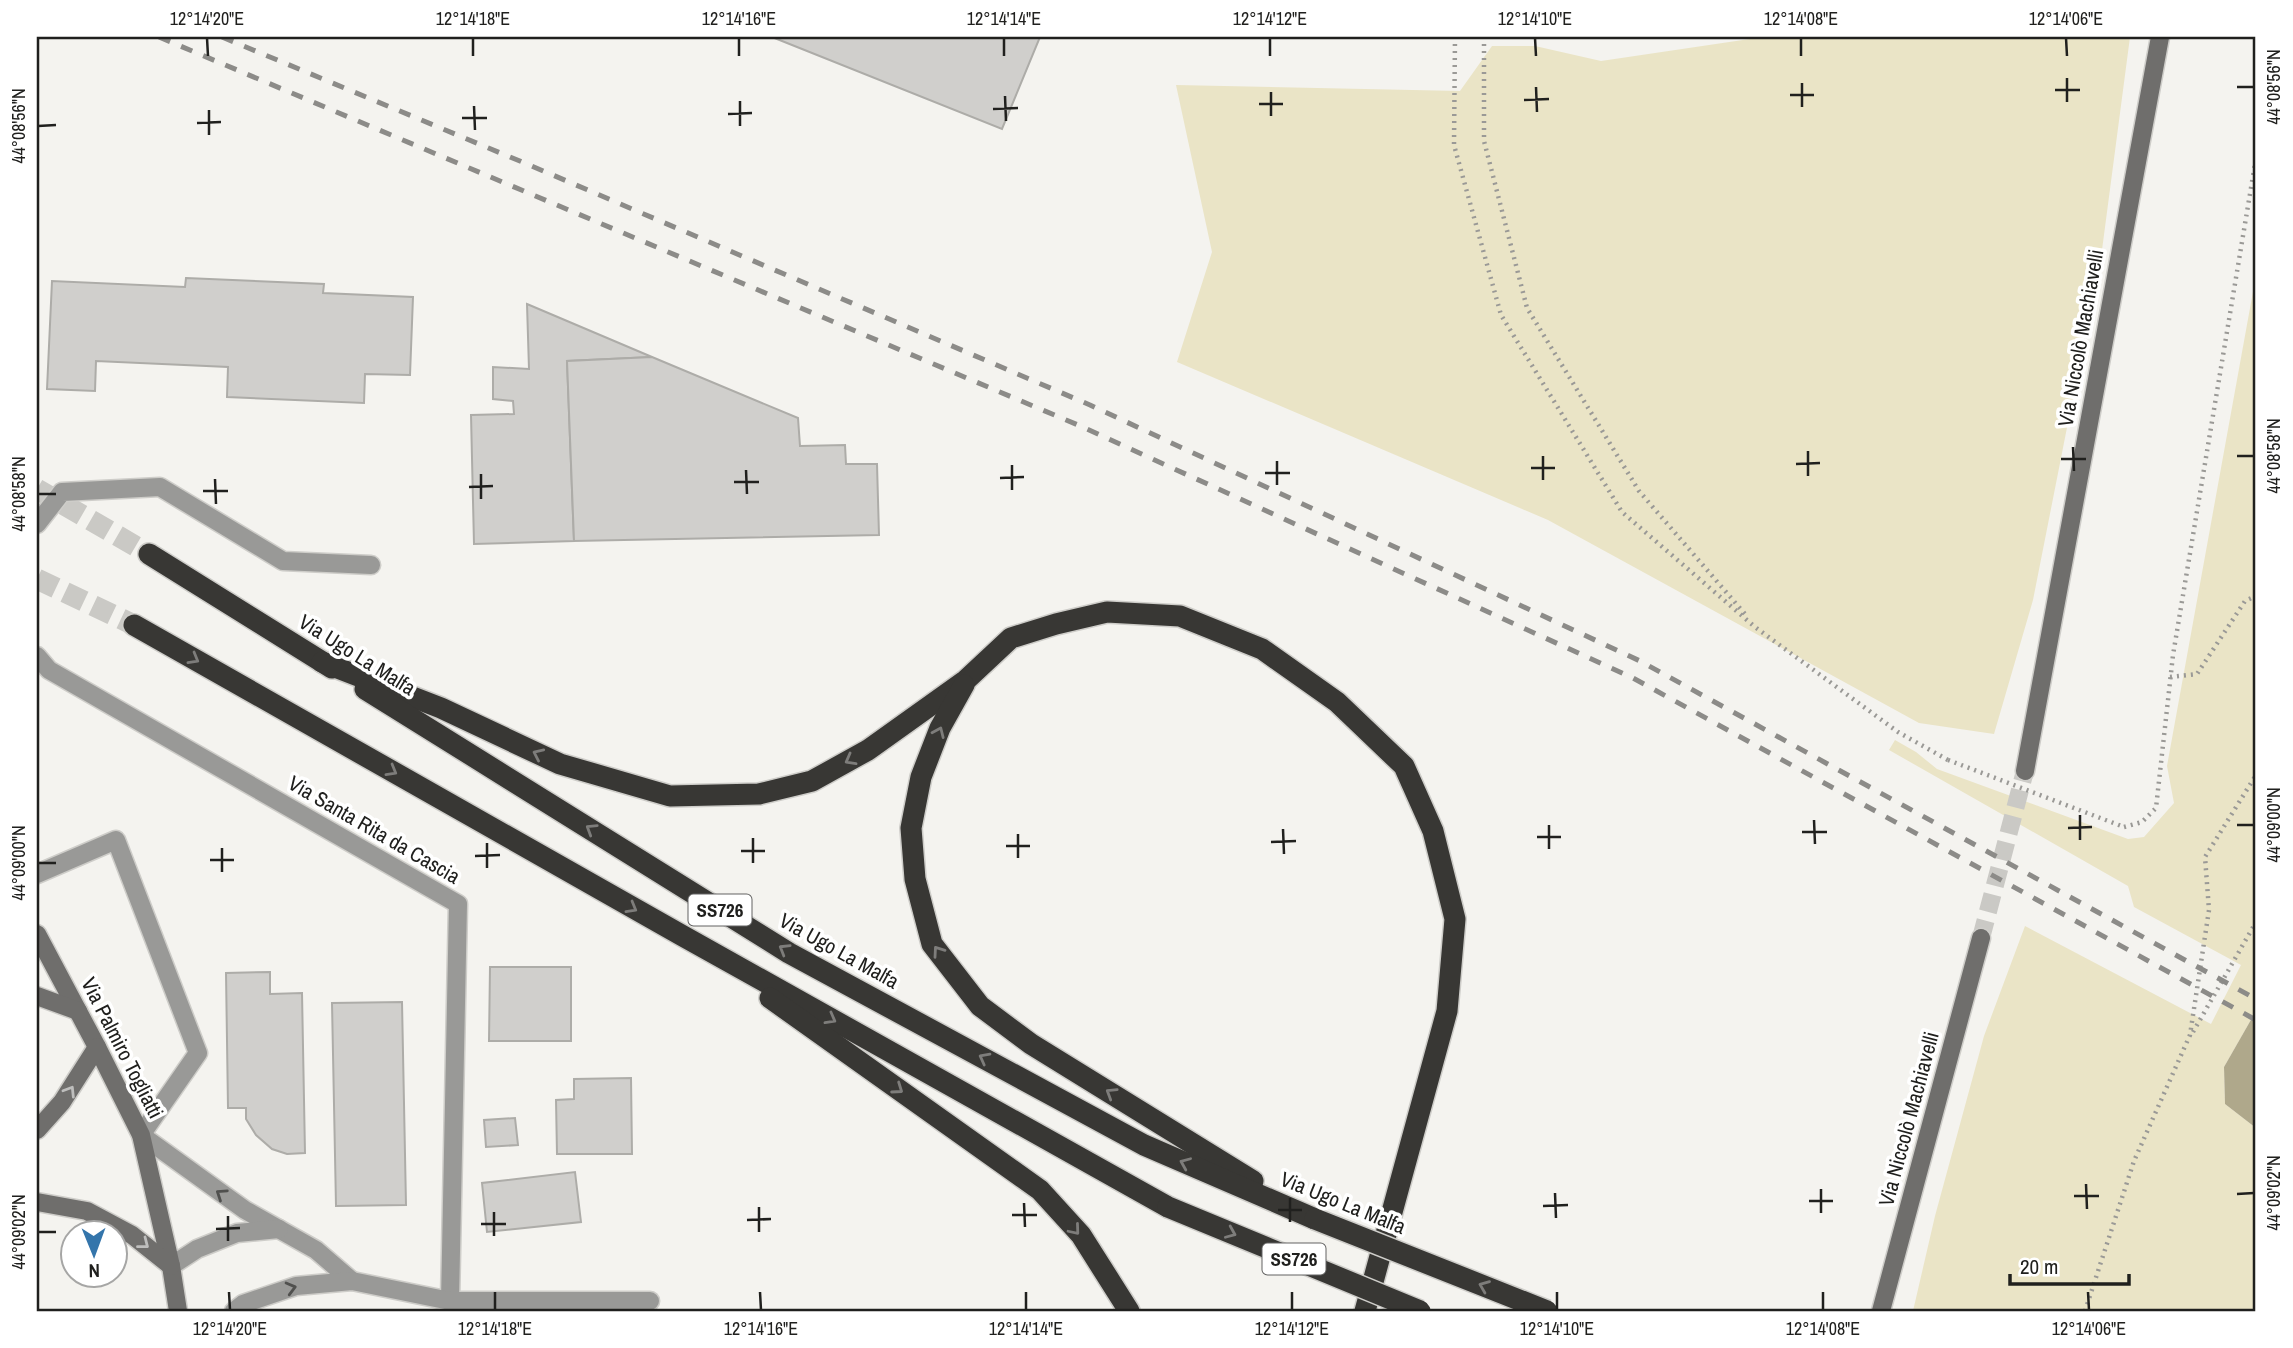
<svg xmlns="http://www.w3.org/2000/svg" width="2293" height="1348" font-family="'Archivo Narrow',sans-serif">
  <rect width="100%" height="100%" fill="#f4f3ef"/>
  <g fill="#eae4c6">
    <polygon points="1763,37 2130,37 2102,250 2033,600 1994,734 1919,723 1548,520 1177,362 1212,252 1176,85 1460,91 1492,46 1535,46 1601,61"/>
    <polygon points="2256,275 2256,1011 2224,1067 2225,1104 2256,1128 2256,1311 1913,1311 1935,1216 1984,1036 2025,926 2211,1024 2241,965 2134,907 2128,886 1889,750 1895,740 1916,752 1937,769 2128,839 2144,837 2174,803 2167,766"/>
  </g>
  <polygon fill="#afa88b" points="2256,1011 2256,1128 2225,1104 2224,1067"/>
  <g fill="#d0cfcc" stroke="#adaca8" stroke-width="2">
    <polygon points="772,37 1040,37 1002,129"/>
    <polygon points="186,278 324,284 323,293 413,297 410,375 365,374 364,403 227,397 228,367 96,361 95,391 47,389 52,281 185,287"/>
    <polygon points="527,304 652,357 567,361 574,541 474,544 471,415 514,414 513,401 493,399 493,367 529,369"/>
    <polygon points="652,357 798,418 800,446 845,445 846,464 877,464 879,535 574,541 567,361"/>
    <polygon points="490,967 571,967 571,1041 489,1041"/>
    <polygon points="270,972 270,994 302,993 305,1153 287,1154 272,1149 256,1135 246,1119 246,1108 228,1108 226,973"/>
    <polygon points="402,1002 406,1205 336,1206 332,1003"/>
    <polygon points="631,1078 632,1154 557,1154 556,1100 574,1099 574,1079"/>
    <polygon points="515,1118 518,1145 486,1147 484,1120"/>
    <polygon points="575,1172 581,1222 487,1232 482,1183"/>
  </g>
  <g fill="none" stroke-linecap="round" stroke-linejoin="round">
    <polyline stroke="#cac9c5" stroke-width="18" stroke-dasharray="18 9" stroke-linecap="butt" points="1981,938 2025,771"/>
    <g stroke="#cac9c5" stroke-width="21" stroke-dasharray="21 10" stroke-linecap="butt">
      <polyline points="37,489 149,554"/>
      <polyline points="37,579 134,625"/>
    </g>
    <defs>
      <polyline id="lane" points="37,874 116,840 198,1053 141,1135"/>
      <g id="street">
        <polyline points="37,524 62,492 160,487 283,561 371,565"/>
        <polyline points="37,656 49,670 458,904 450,1301"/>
        <polyline points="141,1135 245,1210 316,1250 352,1281"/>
        <polyline points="171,1266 197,1249 237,1233 279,1229"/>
        <polyline points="234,1311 243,1304 296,1286 352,1281 450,1301 650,1301"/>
      </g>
      <g id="secondary">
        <polyline points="2025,771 2160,37"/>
        <polyline points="37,934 97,1047 141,1135 171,1266 178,1311"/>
        <polyline points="37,996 78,1011"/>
        <polyline points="37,1130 62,1102 97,1047"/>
        <polyline points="37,1202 87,1211 132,1235 171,1266"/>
        <polyline points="1881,1311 1981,938"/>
      </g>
      <g id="highway">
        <polyline points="149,554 332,668"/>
        <polyline points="134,625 683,936 1168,1207"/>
        <polyline points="322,662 441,708 560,764 670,796 759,794 812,781 868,750 966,680 1011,638 1056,624 1107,612 1180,616 1262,649 1337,702 1404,766 1433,831 1455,919 1447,1011 1365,1311"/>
        <polyline points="964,685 940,728 921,777 911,828 915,879 932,944 980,1006 1031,1044 1253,1181"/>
        <polyline points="365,689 789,953 1144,1145 1315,1219"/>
        <polyline points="770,998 1040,1190 1081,1235 1129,1311"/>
      </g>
    </defs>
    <use href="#lane" stroke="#cecdc9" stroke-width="21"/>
    <use href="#street" stroke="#cecdc9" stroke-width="21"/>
    <use href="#secondary" stroke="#cecdc9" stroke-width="21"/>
    <use href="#highway" stroke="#cecdc9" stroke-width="24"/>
    <g stroke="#9a9996" stroke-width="4.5" stroke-dasharray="2 5" stroke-linecap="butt">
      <polyline points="1455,37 1454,145 1501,315 1622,512 1755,627 1898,732 1948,760"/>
      <polyline points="1484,37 1484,141 1527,308 1639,491 1745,614"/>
      <polyline points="2170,677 2197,674 2245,601 2256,596"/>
      <polyline points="2124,827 2142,822 2156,808 2173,655 2256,158"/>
      <polyline points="2193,1032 2256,922"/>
      <polyline points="2085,1311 2134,1161 2190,1035 2209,910 2205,857 2256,775"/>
    </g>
    <use href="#lane" stroke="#999997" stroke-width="18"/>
    <use href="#street" stroke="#999997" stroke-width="18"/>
    <use href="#secondary" stroke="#6f6e6c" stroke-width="18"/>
    <use href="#highway" stroke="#383734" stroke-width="21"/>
    <g stroke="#8c8b88" stroke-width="5" stroke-dasharray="12 12" stroke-linecap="butt">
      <polyline points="159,37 1078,425 1633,678 2256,1020"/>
      <polyline points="222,37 527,164 1090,405 1640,661 2256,999"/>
    </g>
    <defs>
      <g id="highway-bridge">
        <polyline points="1168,1207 1420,1311"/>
        <polyline points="1315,1219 1547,1311"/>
      </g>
    </defs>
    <use href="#highway-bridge" stroke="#cecdc9" stroke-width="24" stroke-linecap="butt"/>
    <polyline stroke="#9a9996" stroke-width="4.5" stroke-dasharray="2 5" stroke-linecap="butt" points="1948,760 2124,827"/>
    <use href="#highway-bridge" stroke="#383734" stroke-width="21"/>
  </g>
  <defs><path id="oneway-chevron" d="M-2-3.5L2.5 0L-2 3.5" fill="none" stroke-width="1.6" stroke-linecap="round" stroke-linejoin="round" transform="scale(1.75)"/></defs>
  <g stroke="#7e7d7b">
    <use href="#oneway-chevron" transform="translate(194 659) rotate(30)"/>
    <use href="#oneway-chevron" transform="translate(939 732) rotate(-66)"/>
    <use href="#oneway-chevron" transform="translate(538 754) rotate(-155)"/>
    <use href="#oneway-chevron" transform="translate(850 760) rotate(151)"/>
    <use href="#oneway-chevron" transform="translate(392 771) rotate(30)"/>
    <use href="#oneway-chevron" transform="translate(591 829) rotate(-148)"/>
    <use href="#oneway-chevron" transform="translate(632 908) rotate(30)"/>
    <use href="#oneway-chevron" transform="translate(784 949) rotate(-149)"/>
    <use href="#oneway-chevron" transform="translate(938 951) rotate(-125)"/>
    <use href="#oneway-chevron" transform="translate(831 1019) rotate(29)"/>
    <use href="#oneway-chevron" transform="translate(984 1058) rotate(-152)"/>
    <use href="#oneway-chevron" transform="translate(898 1089) rotate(35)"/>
    <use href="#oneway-chevron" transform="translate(1111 1093) rotate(-148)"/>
    <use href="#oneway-chevron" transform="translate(1185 1163) rotate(-157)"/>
    <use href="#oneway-chevron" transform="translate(1075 1230) rotate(50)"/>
    <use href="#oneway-chevron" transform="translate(1231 1233) rotate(23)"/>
    <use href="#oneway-chevron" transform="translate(1484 1286) rotate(-158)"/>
  </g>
  <g stroke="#bebebd">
    <use href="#oneway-chevron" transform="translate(70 1091) rotate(-58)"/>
    <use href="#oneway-chevron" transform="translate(144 1244) rotate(38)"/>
  </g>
  <g stroke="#50504e">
    <use href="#oneway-chevron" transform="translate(221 1194) rotate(-146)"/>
    <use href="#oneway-chevron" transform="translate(291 1288) rotate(-15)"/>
  </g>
  <path fill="none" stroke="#20201e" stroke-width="2.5" d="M207,38L208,56M473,38V56M739,38V56M1004,38V56M1270,38V56M1535,38L1536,56M1801,38V56M2066,38L2067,56M2067,78V102M1802,83V107M1536,87L1537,112M2237,87H2254M2055,90H2080M1271,92V116M1790,95H1814M1005,96L1006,121M1524,100L1549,99M740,101V126M1259,104H1283M474,106L475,130M993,109L1018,108M209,110V135M728,114L752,113M462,118H487M197,123L221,122M38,126L56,125M2073,447L2074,471M1808,451V476M1543,456V480M2237,456H2254M2061,459H2086M1277,461V485M1796,464L1820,463M1012,465V490M1531,468H1555M746,470L747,494M1265,473H1290M481,474V499M1000,478L1024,477M215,479L216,504M734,482H759M469,487L493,486M203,491H228M38,494H56M2080,815V840M1814,820L1815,844M1549,825V849M2237,825H2254M2068,828L2092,827M1283,829L1284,854M1802,832H1827M1018,834V858M1537,837H1561M753,838V863M1271,842L1296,841M487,843V868M1006,846H1030M222,848V872M741,851H765M475,856L500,855M210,860H234M38,863H56M2086,1184L2087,1209M1821,1189V1213M1555,1193L1556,1218M2237,1194L2254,1193M2074,1196H2099M1290,1198V1222M1809,1201H1833M1024,1203L1025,1227M1543,1206L1568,1205M759,1207V1232M1278,1210H1302M494,1212V1236M1012,1215H1037M228,1216V1241M747,1220L771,1219M481,1224H506M216,1229L240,1228M38,1232H56M229,1292L230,1310M495,1292V1310M760,1292L761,1310M1026,1292V1310M1292,1292V1310M1557,1292V1310M1823,1292V1310M2088,1292L2089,1310"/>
  <g text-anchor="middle" stroke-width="7" stroke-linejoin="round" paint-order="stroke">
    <g fill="#fff" stroke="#636362" stroke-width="2">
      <rect x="688.5" y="894.5" width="63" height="31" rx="5"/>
      <rect x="1262.5" y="1243.5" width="63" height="31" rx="5"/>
    </g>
    <g font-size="19" font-weight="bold" fill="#20201e">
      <text x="720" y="917">SS726</text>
      <text x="1294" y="1266">SS726</text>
    </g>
    <g font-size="21" fill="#20201e" stroke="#fff">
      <text transform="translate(2081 338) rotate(-80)" y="7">Via Niccolò Machiavelli</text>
      <text transform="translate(357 655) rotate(32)" y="7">Via Ugo La Malfa</text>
      <text transform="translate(374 830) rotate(30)" y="7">Via Santa Rita da Cascia</text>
      <text transform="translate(839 951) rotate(29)" y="7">Via Ugo La Malfa</text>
      <text transform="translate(122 1048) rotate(63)" y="7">Via Palmiro Togliatti</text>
      <text transform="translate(1909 1119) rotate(-75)" y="7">Via Niccolò Machiavelli</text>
      <text transform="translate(1343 1203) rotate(22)" y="7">Via Ugo La Malfa</text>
    </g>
  </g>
  <rect width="2293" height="1348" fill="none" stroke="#ffffff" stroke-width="77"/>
  <g transform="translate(94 1254) rotate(179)"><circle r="33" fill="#ffffff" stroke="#a6a6a5" stroke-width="2"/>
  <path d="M0-5L12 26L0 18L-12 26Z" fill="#3475ab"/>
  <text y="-10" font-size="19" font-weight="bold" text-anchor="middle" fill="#20201e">N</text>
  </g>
  <path d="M2010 1274v10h119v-10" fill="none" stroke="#20201e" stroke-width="3.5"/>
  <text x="2020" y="1274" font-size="21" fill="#20201e" stroke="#ffffff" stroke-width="5" paint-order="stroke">20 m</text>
  <rect x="38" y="38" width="2216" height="1272" fill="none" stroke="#20201e" stroke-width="2.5"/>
  <g font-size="18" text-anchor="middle" fill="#20201e">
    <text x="207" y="25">12°14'20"E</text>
    <text x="473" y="25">12°14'18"E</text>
    <text x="739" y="25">12°14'16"E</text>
    <text x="1004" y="25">12°14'14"E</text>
    <text x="1270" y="25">12°14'12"E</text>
    <text x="1535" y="25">12°14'10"E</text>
    <text x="1801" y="25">12°14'08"E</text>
    <text x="2066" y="25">12°14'06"E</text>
    <text transform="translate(2274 87) rotate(-90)" y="6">44°08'56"N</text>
    <text transform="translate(19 126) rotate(-90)" y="6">44°08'56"N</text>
    <text transform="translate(2274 456) rotate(-90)" y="6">44°08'58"N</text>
    <text transform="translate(19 494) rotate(-90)" y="6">44°08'58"N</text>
    <text transform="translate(2274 825) rotate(-90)" y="6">44°09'00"N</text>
    <text transform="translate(19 863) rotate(-90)" y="6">44°09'00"N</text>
    <text transform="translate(2274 1193) rotate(-90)" y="6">44°09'02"N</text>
    <text transform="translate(19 1232) rotate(-90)" y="6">44°09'02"N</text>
    <text x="230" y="1335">12°14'20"E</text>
    <text x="495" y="1335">12°14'18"E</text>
    <text x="761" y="1335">12°14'16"E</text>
    <text x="1026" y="1335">12°14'14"E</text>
    <text x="1292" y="1335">12°14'12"E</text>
    <text x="1557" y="1335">12°14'10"E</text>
    <text x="1823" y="1335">12°14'08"E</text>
    <text x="2089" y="1335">12°14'06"E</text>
  </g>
</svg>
